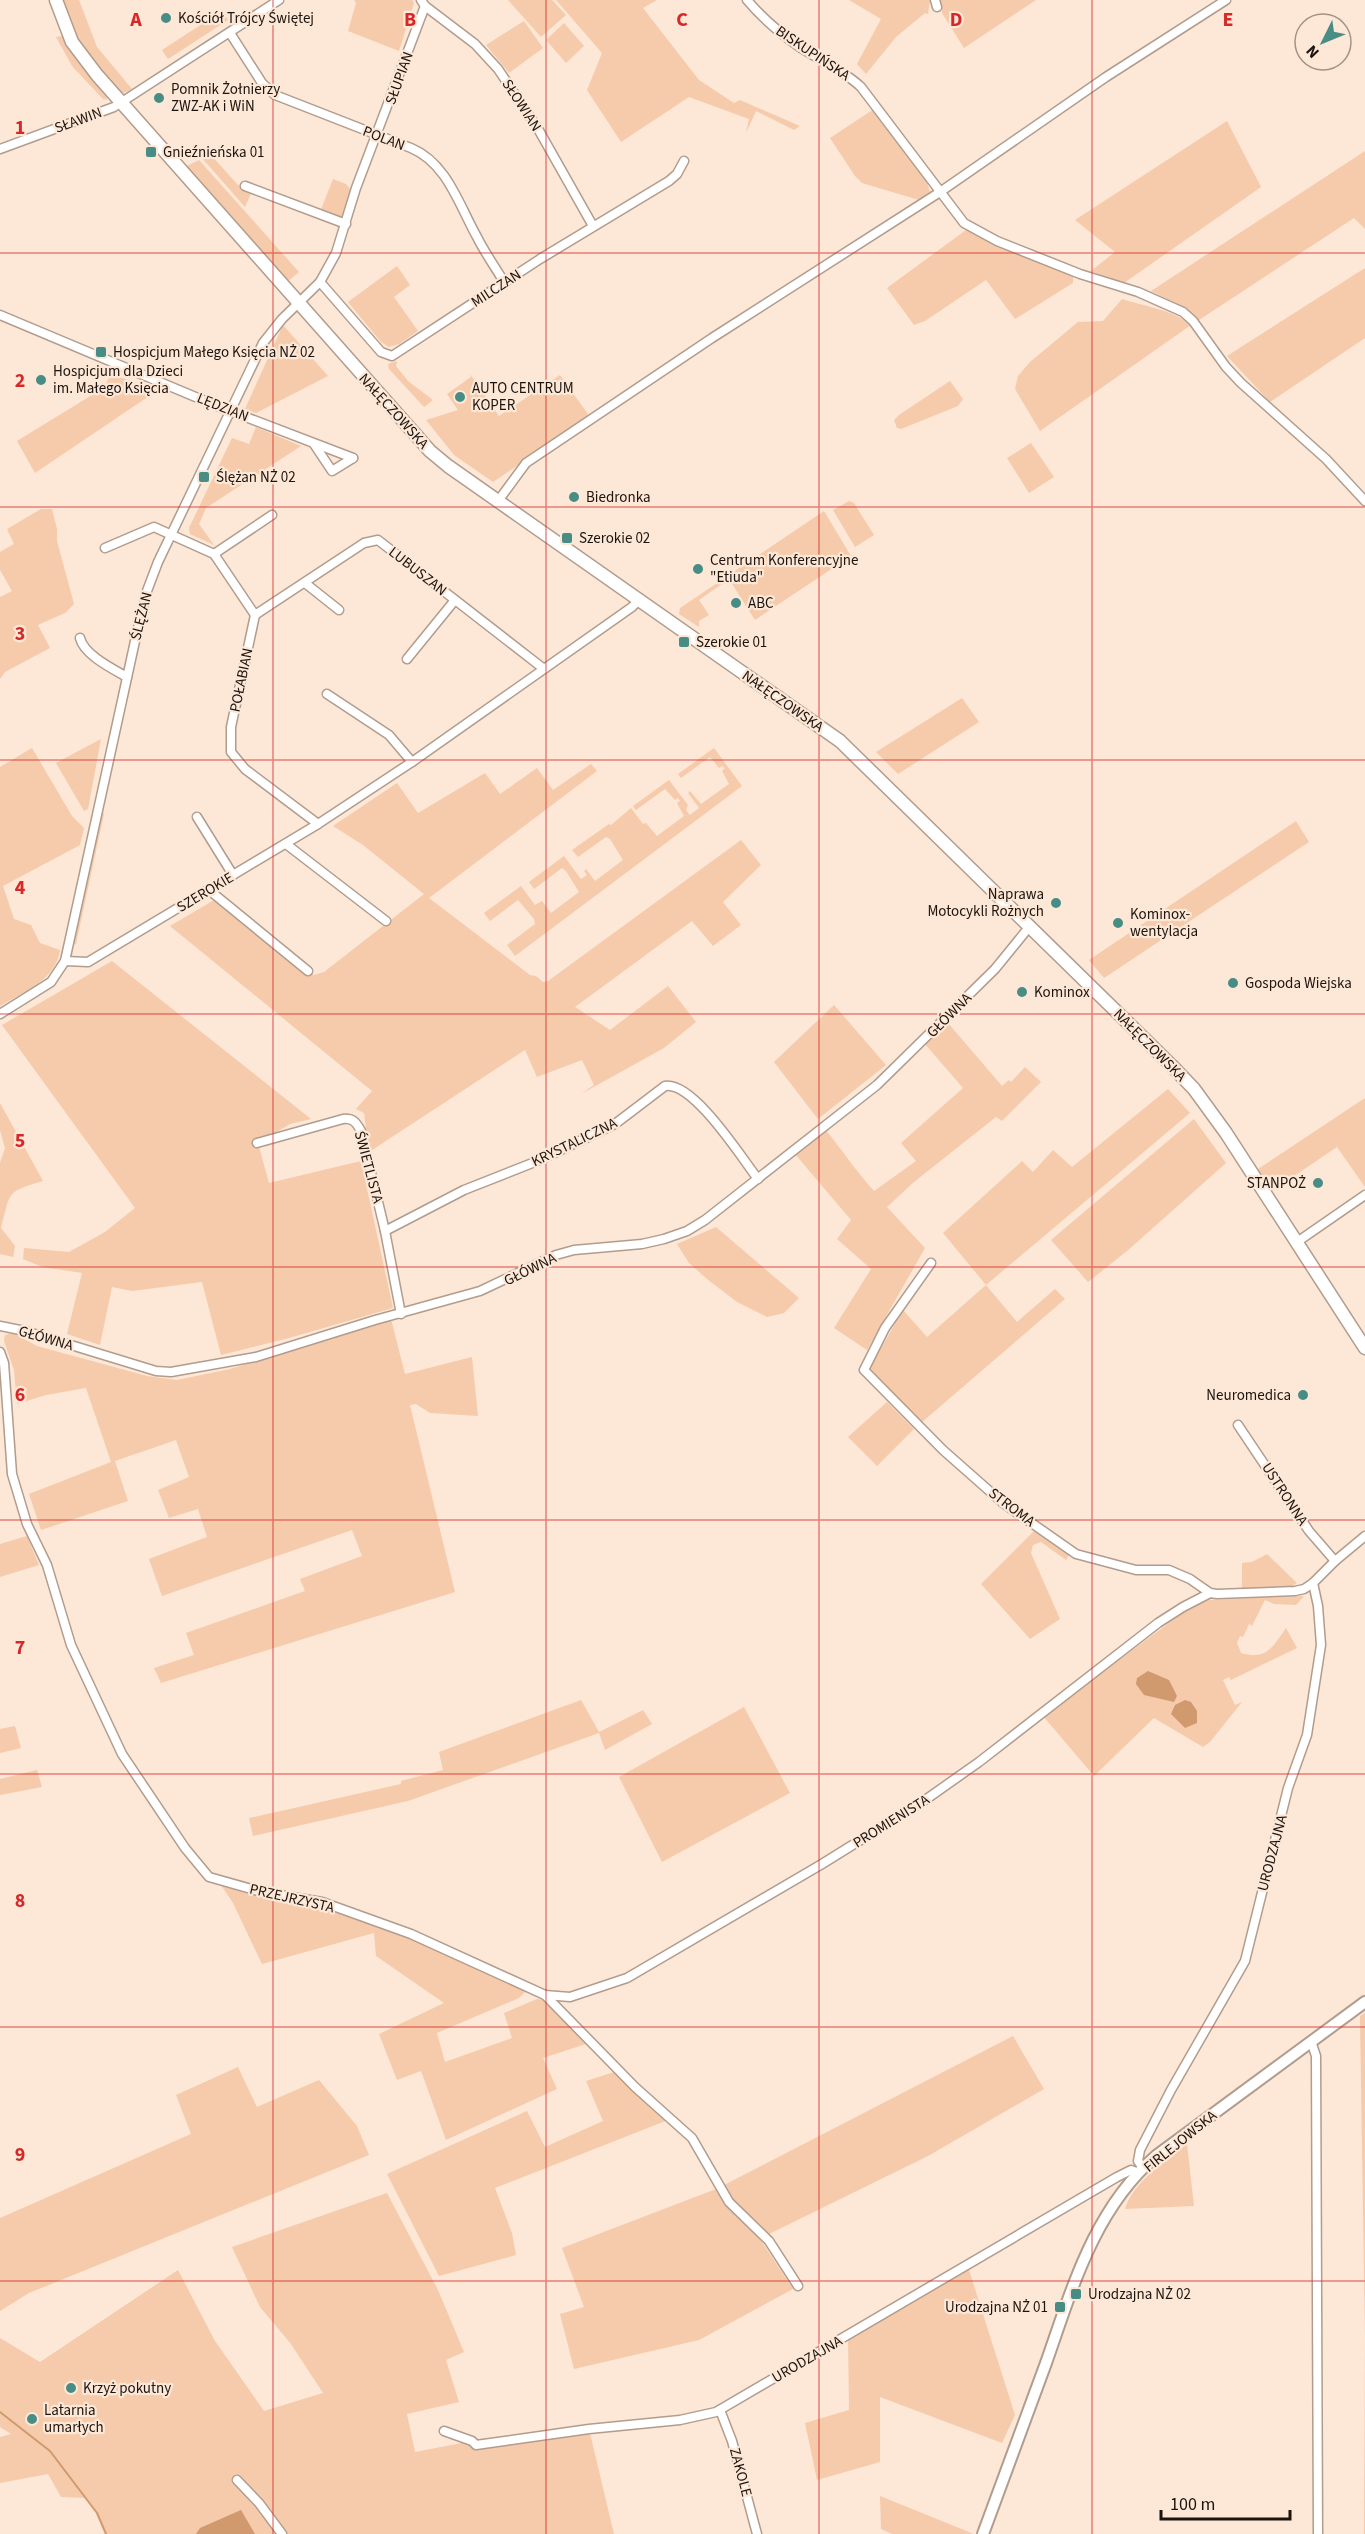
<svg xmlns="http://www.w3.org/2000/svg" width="1365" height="2534" font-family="'Source Sans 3',sans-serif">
  <rect width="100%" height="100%" fill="#fde7d6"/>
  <g fill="#f5cbab">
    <polygon points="62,0 79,0 97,47 132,89 123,93 116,90 77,40"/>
    <polygon points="354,0 412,0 414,3 399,51 348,31 356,3"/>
    <polygon points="508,0 552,0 566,15 541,37"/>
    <polygon points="556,0 657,0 643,8 699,80 734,103 740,100 800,126 794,130 756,111 746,133 749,119 689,97 621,142 587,90 602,53"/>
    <polygon points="849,0 930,0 928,14 925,13 896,37 866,74 857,64 881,19"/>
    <polygon points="940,0 1036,0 964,48 942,13"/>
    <polygon points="222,11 228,20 168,59 162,50"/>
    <polygon points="524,21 543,48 509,73 486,45"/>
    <polygon points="564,23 584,46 566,63 546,40"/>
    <polygon points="62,36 106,93 107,100 103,99 72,66 56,37"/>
    <polygon points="877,107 925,176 930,192 919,200 862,183 855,176 830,138"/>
    <polygon points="1227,121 1261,187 1124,283 1091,271 1115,252 1075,220"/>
    <polygon points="1365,151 1365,229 1354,218 1199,320 1186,308 1151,291"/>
    <polygon points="211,155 238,185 252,191 245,207 202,158"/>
    <polygon points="199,160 299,272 286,283 221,209 213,196 188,171 187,166"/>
    <polygon points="333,179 346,184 351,190 343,220 320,212"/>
    <polygon points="966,230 1073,276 1073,283 1015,319 986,280 925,321 914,325 887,288"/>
    <polygon points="397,266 410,285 394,297 418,331 399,344 389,347 381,342 348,302"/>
    <polygon points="1365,268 1365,338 1270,402 1227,356"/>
    <path d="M1122,299C1147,307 1170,309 1191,325L1040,431L1015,389L1018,376L1030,362L1078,322L1103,321Z"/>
    <polygon points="283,325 328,376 256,413 245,409"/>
    <polygon points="397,361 396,366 408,381 433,400 424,407 389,369 388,364"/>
    <polygon points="110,374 158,390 35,473 17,441 105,387"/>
    <polygon points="470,374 499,416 560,375 590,417 493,482 454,455 426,420 458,410 447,394 471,377"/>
    <polygon points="950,381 963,399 958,406 901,429 897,428 894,420 899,415"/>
    <polygon points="256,427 301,446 206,508 199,524 214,545 190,534 189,528 232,438 249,444"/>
    <polygon points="1031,443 1054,477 1029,493 1007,458"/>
    <polygon points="849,501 854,503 874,535 855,547 833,510"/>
    <polygon points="41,509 52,509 57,529 57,541 74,604 65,613 38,625 50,648 5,672 0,679 0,597 12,591 0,570 0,552 14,544 7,529"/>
    <polygon points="824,511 851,556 755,620 729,579 699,600 709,615 699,621 699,627 679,614 680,608"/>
    <polygon points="962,698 979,722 898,774 876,752"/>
    <polygon points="101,739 88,809 84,811 56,763"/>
    <path d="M32,748L72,816L84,828L80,845L3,886L14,919L31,925L40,943L60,950C56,980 23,992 0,1006V767Z"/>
    <polygon points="714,748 742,786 515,956 507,945 535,924 534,919 518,900 490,921 484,913 521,886 535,905 542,901 551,913 579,892 566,871 562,868 534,889 529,882 564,856 581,879 587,875 584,871 586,869 595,881 623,860 610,839 606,837 578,857 572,850 609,824 611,825 631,808 643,824 646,823 657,836 684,816 677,803 680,801 678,798 675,800 665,789 636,810 633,806 669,780 688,805 686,810 690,815 699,808 688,793 690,791 701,804 729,784 722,771 725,768 722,766 719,768 710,757 681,778 678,774"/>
    <polygon points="591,764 597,771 429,898 530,975 536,976 543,982 548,981 741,840 761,865 723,902 741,925 713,946 692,921 575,1007 610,1030 668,986 696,1022 664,1048 581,1094 594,1085 582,1060 537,1077 525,1050 369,1152 364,1113 356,1109 372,1091 170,926 216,899 314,975 324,972 424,894 363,845 333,826 397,783 418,813 485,773 500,794 537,768 553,790"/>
    <polygon points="102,811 104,814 76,944 72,945"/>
    <polygon points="1296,821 1309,842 1104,978 1089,960"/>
    <polygon points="112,961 311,1119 290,1124 258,1143 269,1183 361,1161 393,1308 289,1338 221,1355 202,1282 132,1291 112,1287 100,1345 67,1334 82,1273 42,1267 23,1259 24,1248 69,1252 105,1232 135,1208 2,1025"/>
    <polygon points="834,1005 886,1065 818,1119 774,1062"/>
    <path d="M948,1023L1002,1086L1009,1080L1011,1082L1025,1067L1041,1082L1002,1121L996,1117L914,1182L887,1207L925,1248L867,1350L834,1328L871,1269L837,1239L851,1220L795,1154L825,1129C842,1150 856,1171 874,1191L916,1161L901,1143L963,1088L925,1044Z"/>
    <polygon points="1168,1089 1190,1113 986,1285 1017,1322 1055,1289 1065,1299 921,1423 869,1369 903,1310 927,1337 986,1285 943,1233 1022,1161 1033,1172 1053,1150 1072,1167"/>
    <polygon points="1365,1098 1365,1187 1337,1147 1272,1191 1258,1169"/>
    <path d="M0,1103L43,1181C5,1192 11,1192 1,1228L15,1246L13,1257L0,1254V1163L5,1148L0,1130Z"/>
    <polygon points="1194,1119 1226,1163 1127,1251 1088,1282 1051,1240"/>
    <polygon points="716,1227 799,1298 784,1313 767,1317 737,1302 707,1279 689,1263 677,1244"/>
    <polygon points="391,1319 405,1374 472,1357 478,1416 430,1413 416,1404 410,1405 455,1592 161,1683 154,1668 194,1655 186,1633 305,1591 300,1579 362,1556 352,1530 162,1596 149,1559 207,1537 198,1509 169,1518 158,1490 189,1477 176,1440 115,1461 128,1501 41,1530 29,1494 111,1462 86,1388 46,1395 17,1404 14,1370 4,1341 5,1335 13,1333 37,1346 147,1376 177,1380 230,1369"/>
    <polygon points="887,1402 914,1429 877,1466 848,1437"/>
    <polygon points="1034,1531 1069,1555 1066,1560 1041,1542 1033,1545 1031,1553 1060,1619 1030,1639 981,1584"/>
    <polygon points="27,1536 39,1565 0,1577 0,1544"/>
    <polygon points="1267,1554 1297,1583 1287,1588 1242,1589 1242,1563 1252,1562"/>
    <path d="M1304,1596L1296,1605L1274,1604L1265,1600L1252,1626L1249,1624L1243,1637L1240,1636L1237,1643L1241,1653C1267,1660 1272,1648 1286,1628L1297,1648L1231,1680L1229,1677L1223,1680L1235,1705L1242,1702L1210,1742L1203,1747L1154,1718L1094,1776L1043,1716L1188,1609L1208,1600Z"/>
    <polygon points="581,1700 599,1732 643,1710 652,1724 605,1750 599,1733 408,1801 253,1836 249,1818 401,1784 401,1781 443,1770 439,1752"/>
    <polygon points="744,1707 790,1793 662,1862 619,1777"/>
    <polygon points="15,1726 21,1748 0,1753 0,1729"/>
    <polygon points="37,1770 42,1787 0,1795 0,1779"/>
    <polygon points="221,1885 264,1897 324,1906 410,1938 510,1982 525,1992 519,1998 437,2033 445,2062 512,2038 504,2013 537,1999 545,2000 586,2044 543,2058 557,2089 446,2140 421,2071 397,2080 379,2034 444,2003 376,1956 374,1933 262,1964 233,1903"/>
    <polygon points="1365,2013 1365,2534 1364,2534 1365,2338 1360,2016"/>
    <polygon points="1013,2036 1044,2089 928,2156 767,2235 731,2198 724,2185"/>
    <polygon points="238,2067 257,2107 319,2080 357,2126 369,2155 29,2293 0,2311 0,2218 191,2134 176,2095"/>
    <polygon points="614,2072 668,2120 495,2188 512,2233 516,2255 439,2276 387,2174 527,2111 545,2147 603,2121 586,2081"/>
    <path d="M1187,2144L1194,2206L1125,2209C1133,2182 1166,2161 1187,2144Z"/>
    <polygon points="716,2189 726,2205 760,2239 793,2289 699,2340 574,2369 560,2314 584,2307 562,2248"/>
    <polygon points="387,2193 438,2290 464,2352 446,2360 459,2402 407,2414 415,2452 472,2441 589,2429 614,2534 106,2534 97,2513 85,2498 61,2497 48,2474 0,2483 0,2437 11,2434 0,2427 0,2338 40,2362 178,2270 215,2341 264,2411 323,2393 291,2344 260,2307 232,2247"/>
    <polygon points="969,2270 1015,2415 1002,2443 880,2397 880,2462 817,2480 805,2423 849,2410 848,2336"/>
    <polygon points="880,2496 969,2532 973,2534 892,2534 881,2529"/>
  </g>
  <g fill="#d0996e">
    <polygon points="1148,1671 1169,1680 1177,1696 1174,1702 1144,1695 1136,1684 1137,1678"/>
    <polygon points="1185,1700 1191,1702 1197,1711 1197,1723 1185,1728 1171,1714 1175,1705"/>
    <polygon points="241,2510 255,2534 196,2534 200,2528"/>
  </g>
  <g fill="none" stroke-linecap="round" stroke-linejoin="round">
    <polyline stroke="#d0996e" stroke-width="2" points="0,2412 50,2451 97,2513 106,2534"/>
    <defs>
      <g id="minor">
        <polyline points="421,0 425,6 475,44 498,69 537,127 593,226"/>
        <path d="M747,0C763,19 781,34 801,48C821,61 843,70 861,87L964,223L997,241L1080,274L1138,292L1183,312L1193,321L1226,367L1241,383L1326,459L1365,501"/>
        <polyline points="935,0 937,7"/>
        <path d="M230,33L262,83L275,95L411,148C447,163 459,205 477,237C485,253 495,267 504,282"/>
        <polyline points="0,149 114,107 279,0"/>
        <polyline points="245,186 346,224"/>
        <polyline points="320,282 381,352 392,356 540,259 669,181 677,174 684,161"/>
        <polyline points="0,315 217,406 353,458"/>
        <polyline points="314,444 332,471 353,458"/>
        <polyline points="498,501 526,463 712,338 940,192 1106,77 1226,0"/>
        <polyline points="105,548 154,527 214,554 255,615 231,727 231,752 245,769 318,824"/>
        <polyline points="214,554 272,515"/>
        <polyline points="305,583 339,610"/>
        <polyline points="255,615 364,543 378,540 544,669"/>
        <path d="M80,638C84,655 113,669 127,677"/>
        <polyline points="407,659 455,600"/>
        <polyline points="327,694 389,735 412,762"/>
        <polyline points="197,817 233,875"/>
        <polyline points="286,844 386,921"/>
        <polyline points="209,890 308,971"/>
        <polyline points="65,961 88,962 318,824 412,762 632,607 639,600"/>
        <polyline points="0,1014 51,982 65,961 137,632 147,591 158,562 263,343 282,319 320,282 336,253 356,188 425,6"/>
        <path d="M257,1143L343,1119C353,1118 356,1122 361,1131L385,1231L401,1314"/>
        <path d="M385,1231L464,1190L540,1160L615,1124L665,1086C693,1081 741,1157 758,1179"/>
        <polyline points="1297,1242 1365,1195"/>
        <polyline points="931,1263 885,1328 864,1370 943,1450 1003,1503 1076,1554 1136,1570 1169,1570 1190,1579 1210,1593 1217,1594 1295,1591 1304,1589 1313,1583 1335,1561 1365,1536"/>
        <polyline points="0,1326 25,1331 156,1371 171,1372 256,1357 375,1320 480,1291 556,1255 574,1250 642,1244 664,1239 687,1231 705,1220 877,1085 995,969 1030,926"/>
        <polyline points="0,1352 4,1363 12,1474 27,1524 47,1565 71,1645 122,1754 185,1848 209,1877 262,1892 322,1902 411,1934 545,1995 635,2087 692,2138 729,2202 769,2241 798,2286"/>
        <polyline points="1238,1425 1309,1531 1335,1561"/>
        <polyline points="545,1995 570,1997 627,1978 822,1864 928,1798 979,1762 1158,1623 1183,1607 1210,1593"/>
        <polyline points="1311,2041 1316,2056 1318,2534"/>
        <polyline points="1143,2168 1138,2161 1140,2150 1171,2090 1245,1961 1288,1788 1307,1735 1321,1645 1318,1606 1313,1583"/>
        <polyline points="720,2410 732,2441 757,2534"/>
        <polyline points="444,2431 472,2441 476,2445 589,2429 680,2420 716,2412 1117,2177 1131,2170 1139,2173"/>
        <polyline points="237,2480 259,2503 282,2534"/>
      </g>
      <path id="tertiary" d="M983,2534C1004,2477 1025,2420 1046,2363C1072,2289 1094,2209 1156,2156L1365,2002"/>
      <polyline id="secondary" points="56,0 72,42 97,75 430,451 448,466 840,741 1172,1066 1194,1089 1226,1133 1365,1348"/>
    </defs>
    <use href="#minor" stroke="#b19c8d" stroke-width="11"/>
    <use href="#tertiary" stroke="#b19c8d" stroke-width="14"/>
    <use href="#secondary" stroke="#b19c8d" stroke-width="15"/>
    <use href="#minor" stroke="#fff" stroke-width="8"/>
    <use href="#tertiary" stroke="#fff" stroke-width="10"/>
    <use href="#secondary" stroke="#fff" stroke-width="12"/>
  </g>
  <path fill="none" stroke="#d62828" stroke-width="1.5" stroke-opacity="0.55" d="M273,0V2534M546,0V2534M819,0V2534M1092,0V2534M0,253H1365M0,507H1365M0,760H1365M0,1014H1365M0,1267H1365M0,1520H1365M0,1774H1365M0,2027H1365M0,2281H1365"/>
  <g fill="#478d86" stroke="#fde7d6" stroke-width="2">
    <circle cx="166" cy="18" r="6"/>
    <circle cx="159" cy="98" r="6"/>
    <rect x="145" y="146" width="12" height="12" rx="3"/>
    <rect x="95" y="346" width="12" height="12" rx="3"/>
    <circle cx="41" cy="380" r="6"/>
    <circle cx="460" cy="397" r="6"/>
    <rect x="198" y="471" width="12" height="12" rx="3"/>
    <circle cx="574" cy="497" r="6"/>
    <rect x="561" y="532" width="12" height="12" rx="3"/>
    <circle cx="698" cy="569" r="6"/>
    <circle cx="736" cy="603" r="6"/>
    <rect x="678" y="636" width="12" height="12" rx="3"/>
    <circle cx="1056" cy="903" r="6"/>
    <circle cx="1118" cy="923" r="6"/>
    <circle cx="1233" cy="983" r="6"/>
    <circle cx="1022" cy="992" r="6"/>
    <circle cx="1318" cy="1183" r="6"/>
    <circle cx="1303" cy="1395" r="6"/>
    <rect x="1070" y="2288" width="12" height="12" rx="3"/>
    <rect x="1054" y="2301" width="12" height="12" rx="3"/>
    <circle cx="71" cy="2388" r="6"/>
    <circle cx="32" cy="2419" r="6"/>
  </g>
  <g text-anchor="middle" stroke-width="4.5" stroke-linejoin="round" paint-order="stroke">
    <g font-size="15" fill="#1c140e" stroke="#fde7d6" text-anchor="start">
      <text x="178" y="23">Kościół Trójcy Świętej</text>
      <text x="171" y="94">Pomnik Żołnierzy<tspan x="171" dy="17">ZWZ-AK i WiN</tspan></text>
      <text x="163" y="157">Gnieźnieńska 01</text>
      <text x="113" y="357">Hospicjum Małego Księcia NŻ 02</text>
      <text x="53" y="376">Hospicjum dla Dzieci<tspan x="53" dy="17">im. Małego Księcia</tspan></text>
      <text x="472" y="393">AUTO CENTRUM<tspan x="472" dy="17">KOPER</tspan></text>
      <text x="216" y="482">Ślężan NŻ 02</text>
      <text x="586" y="502">Biedronka</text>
      <text x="579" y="543">Szerokie 02</text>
      <text x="710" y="565">Centrum Konferencyjne<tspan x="710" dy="17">"Etiuda"</tspan></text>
      <text x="748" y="608">ABC</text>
      <text x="696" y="647">Szerokie 01</text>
      <text x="1044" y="899" text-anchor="end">Naprawa<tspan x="1044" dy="17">Motocykli Rożnych</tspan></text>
      <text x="1130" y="919">Kominox-<tspan x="1130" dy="17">wentylacja</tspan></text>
      <text x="1245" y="988">Gospoda Wiejska</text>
      <text x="1034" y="997">Kominox</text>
      <text x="1306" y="1188" text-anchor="end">STANPOŻ</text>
      <text x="1291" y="1400" text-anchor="end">Neuromedica</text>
      <text x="1088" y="2299">Urodzajna NŻ 02</text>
      <text x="1048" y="2312" text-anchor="end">Urodzajna NŻ 01</text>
      <text x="83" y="2393">Krzyż pokutny</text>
      <text x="44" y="2415">Latarnia<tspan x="44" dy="17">umarłych</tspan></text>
    </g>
    <g font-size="15" fill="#1c140e" stroke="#fde7d6">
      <text transform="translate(813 53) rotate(34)" y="5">BISKUPIŃSKA</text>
      <text transform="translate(399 78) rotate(-70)" y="5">SŁUPIAN</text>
      <text transform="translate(522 105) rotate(57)" y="5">SŁOWIAN</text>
      <text transform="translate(78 120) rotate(-20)" y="5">SŁAWIN</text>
      <text transform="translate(384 138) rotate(21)" y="5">POLAN</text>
      <text transform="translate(496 288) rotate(-33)" y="5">MILCZAN</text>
      <text transform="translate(223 407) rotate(22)" y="5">LĘDZIAN</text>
      <text transform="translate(394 411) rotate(48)" y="5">NAŁĘCZOWSKA</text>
      <text transform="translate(418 571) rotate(38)" y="5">LUBUSZAN</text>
      <text transform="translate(141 616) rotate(-76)" y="5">ŚLĘŻAN</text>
      <text transform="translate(241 680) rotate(-78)" y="5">POŁABIAN</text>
      <text transform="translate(783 701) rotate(35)" y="5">NAŁĘCZOWSKA</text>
      <text transform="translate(205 892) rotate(-31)" y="5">SZEROKIE</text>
      <text transform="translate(949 1015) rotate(-45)" y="5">GŁÓWNA</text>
      <text transform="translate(1150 1045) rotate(45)" y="5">NAŁĘCZOWSKA</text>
      <text transform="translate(574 1142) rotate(-26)" y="5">KRYSTALICZNA</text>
      <text transform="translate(369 1167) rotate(75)" y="5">ŚWIETLISTA</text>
      <text transform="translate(530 1269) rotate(-26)" y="5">GŁÓWNA</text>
      <text transform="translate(46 1338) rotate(16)" y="5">GŁÓWNA</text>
      <text transform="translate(1285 1494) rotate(57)" y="5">USTRONNA</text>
      <text transform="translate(1012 1507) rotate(37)" y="5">STROMA</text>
      <text transform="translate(891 1821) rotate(-32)" y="5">PROMIENISTA</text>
      <text transform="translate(1272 1853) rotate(-75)" y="5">URODZAJNA</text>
      <text transform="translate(292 1898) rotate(13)" y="5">PRZEJRZYSTA</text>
      <text transform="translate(1180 2141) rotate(-39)" y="5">FIRLEJOWSKA</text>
      <text transform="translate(807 2359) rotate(-30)" y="5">URODZAJNA</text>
      <text transform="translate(741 2472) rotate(75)" y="5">ZAKOLE</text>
    </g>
  </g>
  <g font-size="20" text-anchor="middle" font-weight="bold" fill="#d62828" stroke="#fde7d6" stroke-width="4.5" stroke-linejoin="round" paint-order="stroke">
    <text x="136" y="26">A</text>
    <text x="410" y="26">B</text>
    <text x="682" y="26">C</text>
    <text x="956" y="26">D</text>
    <text x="1228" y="26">E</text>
    <text x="20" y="134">1</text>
    <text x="20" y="387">2</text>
    <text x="20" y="640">3</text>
    <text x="20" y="894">4</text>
    <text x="20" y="1147">5</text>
    <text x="20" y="1401">6</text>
    <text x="20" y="1654">7</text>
    <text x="20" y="1907">8</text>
    <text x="20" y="2161">9</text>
  </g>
  <g transform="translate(1323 42) rotate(227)"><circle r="28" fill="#fde7d6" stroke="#a39386" stroke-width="1.5"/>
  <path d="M0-4.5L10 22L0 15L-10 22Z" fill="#478d86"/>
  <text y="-9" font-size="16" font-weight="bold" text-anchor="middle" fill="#1c140e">N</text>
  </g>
  <path d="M1161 2510v9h129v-9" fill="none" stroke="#1c140e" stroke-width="3"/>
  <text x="1170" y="2510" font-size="18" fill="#1c140e" stroke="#fde7d6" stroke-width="4.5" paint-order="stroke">100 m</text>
</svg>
